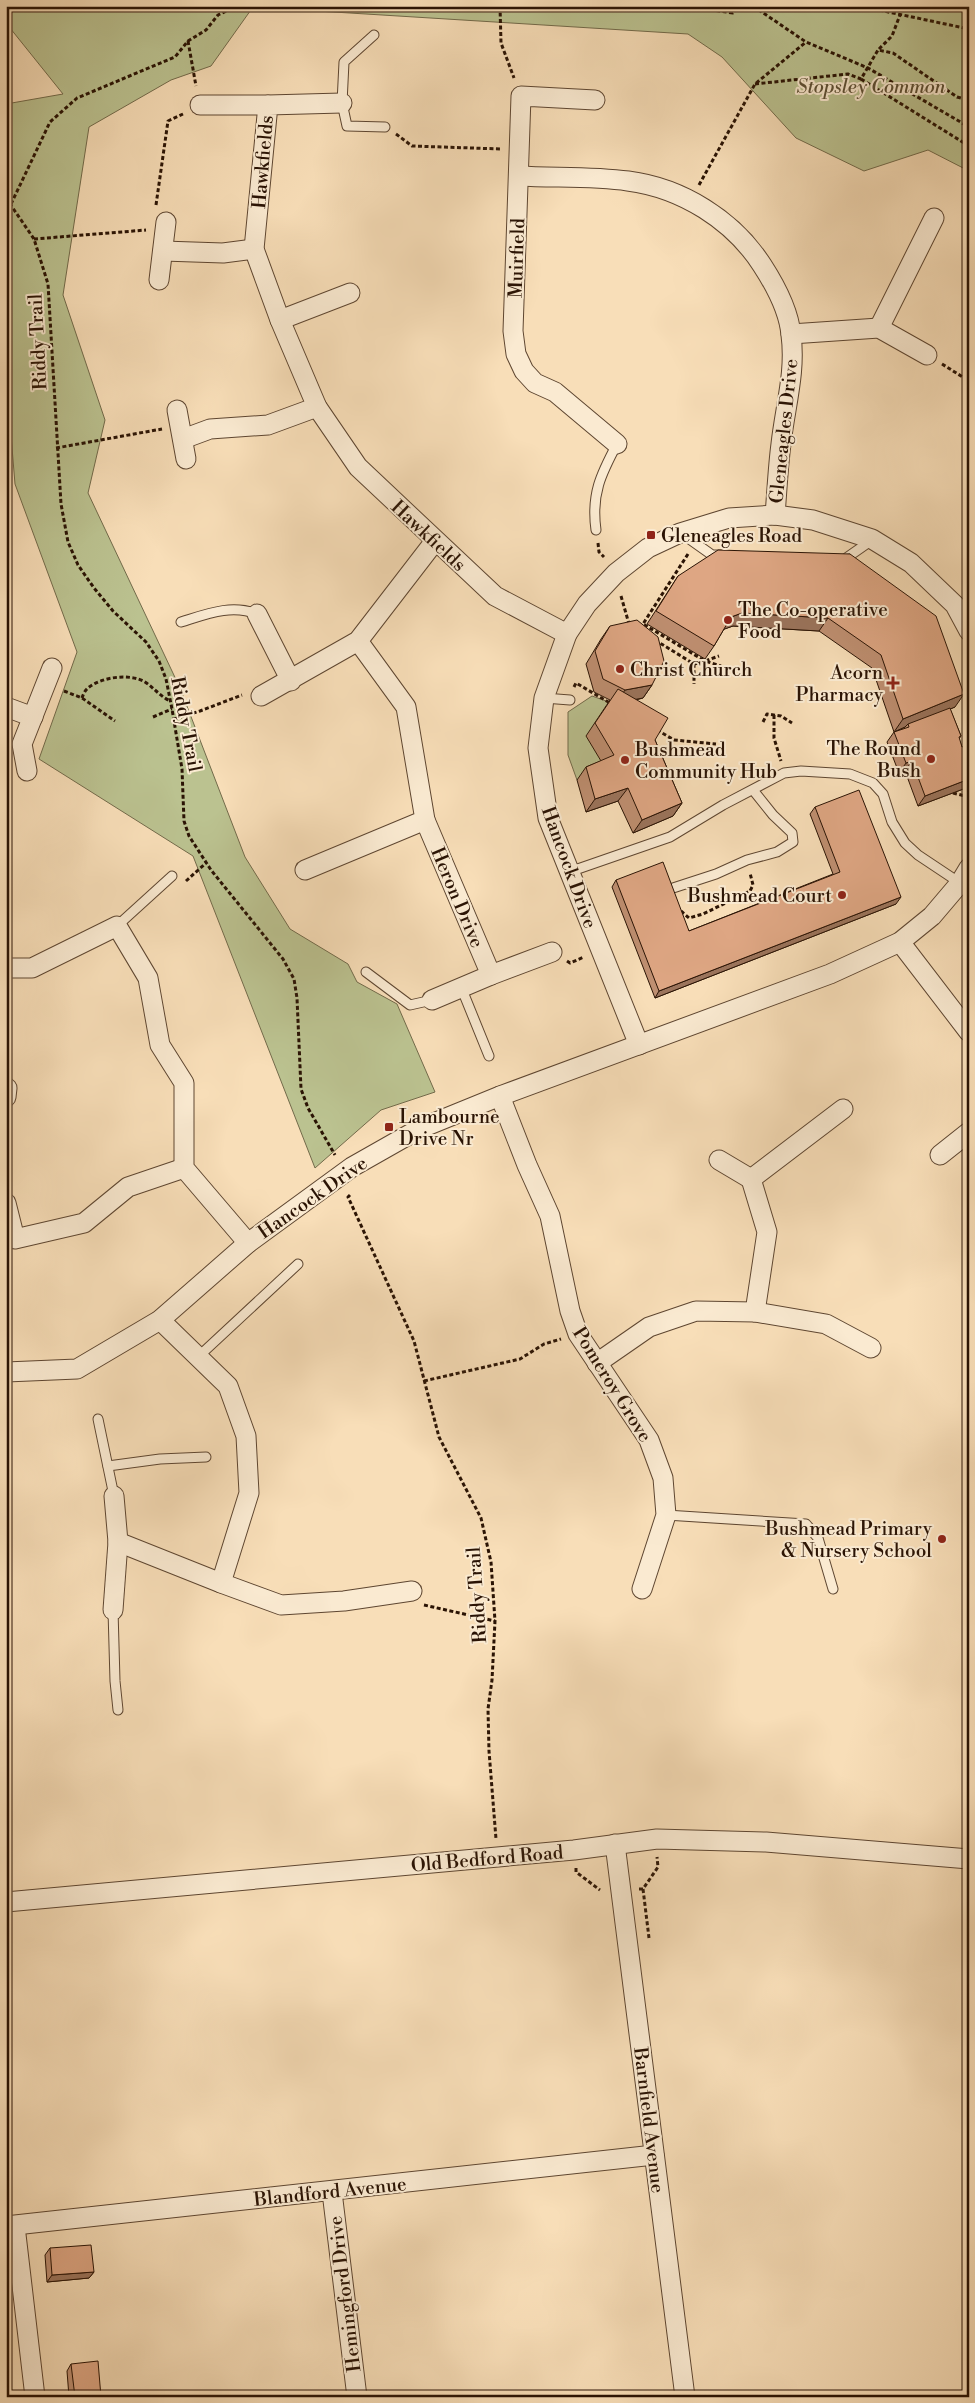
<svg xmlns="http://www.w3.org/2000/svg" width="975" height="2403" font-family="'Libre Bodoni',serif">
  <rect width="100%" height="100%" fill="#f8deb8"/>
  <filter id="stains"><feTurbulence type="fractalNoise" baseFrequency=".004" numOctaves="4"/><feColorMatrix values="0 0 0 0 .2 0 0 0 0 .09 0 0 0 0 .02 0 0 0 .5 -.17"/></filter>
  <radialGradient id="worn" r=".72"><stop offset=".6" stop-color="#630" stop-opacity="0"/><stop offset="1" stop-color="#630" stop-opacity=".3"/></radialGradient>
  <g fill="#bbc290" stroke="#726a4a">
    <polygon points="6,6 969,6 969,171 928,150 864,171 796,138 722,57 688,34 253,7 211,66 171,80 89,127 63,295 105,420 88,493 180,688 245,857 290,929 348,964 357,982 397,1004 435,1092 381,1110 315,1168 193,856 39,759 77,652 15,484 6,375 6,104 63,94 6,23"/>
    <polygon points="592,696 609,702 605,768 577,780 568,755 568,712"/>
  </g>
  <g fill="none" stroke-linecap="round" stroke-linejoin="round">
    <defs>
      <g id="lane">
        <polyline points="374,35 344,62 342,103 347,126 385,127"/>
        <path d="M596,530C591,494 601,474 617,444"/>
        <polyline points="681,533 712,555 722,555"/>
        <polyline points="842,561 872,540"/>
        <path d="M181,622C207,614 231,604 257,614"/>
        <polyline points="544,698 570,700"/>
        <polyline points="569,872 670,837 723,805 784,773 801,771 850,774 873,783 883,794 892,822 905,843 918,855 960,883"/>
        <polyline points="673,888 716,874 747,860 777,852 793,842 792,833 773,815 753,790"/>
        <polyline points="117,926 172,876"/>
        <polyline points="366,972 410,1005 432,1000"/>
        <polyline points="461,987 489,1056"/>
        <polyline points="198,1357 298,1264"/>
        <polyline points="98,1419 114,1496"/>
        <polyline points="108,1466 160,1459 206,1457"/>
        <polyline points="666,1515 806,1524 818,1538 833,1589"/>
        <polyline points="113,1610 115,1681 118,1710"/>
      </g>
      <g id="street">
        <polyline points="595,100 521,96 513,331 516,354 524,371 535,383 555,392 617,444"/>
        <polyline points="342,103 268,105 254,249 280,320 317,407 358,467 495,596 567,634"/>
        <polyline points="200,105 268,105"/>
        <path d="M519,176C555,178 593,176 628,181C682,188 733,220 762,265C775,285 789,311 791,335C796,372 785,407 781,444C778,467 777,491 775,515"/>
        <polyline points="163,251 223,253 254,249"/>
        <polyline points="159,280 166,222"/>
        <polyline points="280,320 350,293"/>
        <polyline points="879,328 934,218"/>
        <polyline points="791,334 879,328 927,355"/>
        <polyline points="177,410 186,459"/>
        <polyline points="183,439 210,429 268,425 317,407"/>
        <polyline points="257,614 291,681"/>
        <polyline points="261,696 358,641 435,541"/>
        <polyline points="6,707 33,717"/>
        <polyline points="27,771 22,744 52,668"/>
        <polyline points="425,820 491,975 432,1000"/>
        <polyline points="305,870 425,820 406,707 358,641"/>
        <polyline points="900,942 969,1032"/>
        <polyline points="6,968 32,968 117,926 148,978 160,1045 184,1083 184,1168 248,1243"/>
        <polyline points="491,975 552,952"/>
        <polyline points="639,1045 548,818 538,748 544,698 567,634 587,604 616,573 648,548 680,533 729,518 775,515 813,520 872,539 911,563 955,605 969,631"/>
        <polyline points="500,1096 527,1165 550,1216 570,1311 578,1334 649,1440 663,1478 666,1515 642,1589"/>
        <polyline points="6,1097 7,1088"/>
        <polyline points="940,1155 969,1132"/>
        <polyline points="719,1160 751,1179"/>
        <polyline points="6,1203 15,1239 84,1223 128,1187 184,1168"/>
        <polyline points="755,1312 767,1232 751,1179 843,1109"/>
        <polyline points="160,1320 228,1386 246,1436 249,1493 221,1583 281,1605 344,1601 412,1591"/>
        <polyline points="597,1363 649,1327 696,1311 755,1312 826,1324 871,1348"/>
        <polyline points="6,1372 77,1369 160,1320 248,1243 352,1167 419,1129 500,1096 830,974 900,942 932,916 960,883 969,868"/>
        <polyline points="114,1496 118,1542 221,1583"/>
        <polyline points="113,1610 118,1542"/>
        <polyline points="615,1844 685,2397"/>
        <polyline points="6,1902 574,1850 657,1839 766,1842 969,1859"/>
        <polyline points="332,2192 357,2397"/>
        <polyline points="6,2226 654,2155"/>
        <polyline points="15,2226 35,2397"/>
      </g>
    </defs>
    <use href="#lane" stroke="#5e4631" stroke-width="11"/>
    <use href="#street" stroke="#5e4631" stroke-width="21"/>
    <g stroke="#2a1304" stroke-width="3" stroke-dasharray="4 2.5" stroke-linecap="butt">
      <polyline points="500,6 501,43 514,78"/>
      <polyline points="684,6 733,13 740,6"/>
      <polyline points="753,6 806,42 868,68 969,127"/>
      <polyline points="860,6 969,29"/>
      <polyline points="188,41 196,86"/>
      <polyline points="879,49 892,36 900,15"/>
      <polyline points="861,79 969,146"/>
      <polyline points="755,84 848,74 861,79 878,50 893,53 957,97 969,100"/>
      <polyline points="396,134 412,146 501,149"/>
      <polyline points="699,185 755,84 806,42"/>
      <polyline points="6,198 34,239 48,284 61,504 68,542 78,565 94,588 113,611 146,642 159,661 166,679 172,709 182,769 184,821 189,836 211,870 283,959 294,979 297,998 301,1089 308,1108 335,1155"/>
      <polyline points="11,204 50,122 77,98 175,57 188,41 206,30 218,15 237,6"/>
      <polyline points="156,205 168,121 183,114"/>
      <polyline points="34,239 146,230"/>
      <polyline points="942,364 969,381"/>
      <polyline points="56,448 162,429"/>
      <polyline points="598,543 599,552 604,557"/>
      <polyline points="688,554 643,624 705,661 719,656"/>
      <polyline points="621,596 629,624"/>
      <polyline points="655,640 694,664 694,684"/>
      <polyline points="694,664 705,661 721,666"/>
      <polyline points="574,687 576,683 610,703"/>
      <polyline points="64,691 82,698 115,721"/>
      <path d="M82,698C83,695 85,690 88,688C101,677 130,673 145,682C154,688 160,696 170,701"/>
      <polyline points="774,715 774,738 781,761"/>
      <polyline points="153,717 172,709"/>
      <polyline points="174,719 200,711 242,695"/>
      <polyline points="763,722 767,714 781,716 792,723"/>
      <polyline points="657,730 674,740 716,744"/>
      <polyline points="953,793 969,797"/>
      <polyline points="186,881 206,863"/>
      <polyline points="681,911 689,918 703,914 750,891 753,885 750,873"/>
      <polyline points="567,961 570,963 584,957"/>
      <polyline points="350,1195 348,1197 414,1341 439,1437 481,1518 491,1562 495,1621 492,1680 488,1709 489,1751 496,1839"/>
      <polyline points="424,1381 520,1359 544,1344 561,1339"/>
      <polyline points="424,1605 495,1621"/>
      <polyline points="576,1868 576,1872 600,1890"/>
      <polyline points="639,1889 643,1889 658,1867 657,1857"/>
      <polyline points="643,1889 649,1938"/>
    </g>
    <use href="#lane" stroke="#faead1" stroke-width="9"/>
    <use href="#street" stroke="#faead1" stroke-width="19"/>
  </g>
  <g fill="#bf8f71" stroke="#2a1304">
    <polygon points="850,554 955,707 950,709 961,736 959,739 962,747 969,744 969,762 967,763 969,767 969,783 966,788 918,806 905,771 899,773 887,742 894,732 905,727 894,732 872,668 819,631 733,626 724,629 714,646 705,659 647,624 678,576"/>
    <polygon points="610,626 652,685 643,698 636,700 655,740 682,803 673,816 633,833 618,801 586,812 577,780 586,767 601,761 586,736 610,700 594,692 586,664 601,639"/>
    <polygon points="815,807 896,904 655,998 612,887 616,880 689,931 833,874 810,814"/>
    <polygon points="50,2248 94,2272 89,2278 47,2282 45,2255"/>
    <polygon points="71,2364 101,2397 69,2397 67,2371"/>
  </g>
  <g fill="#9b745c" stroke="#2a1304">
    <polygon points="742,613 828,618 819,631 733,626 722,630 731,617"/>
    <polygon points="652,685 643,698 616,703 625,690"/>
    <polygon points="964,694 955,707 909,726 908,724 905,727 894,732 903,719"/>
    <polygon points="969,755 969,762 958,766 965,756"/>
    <polygon points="912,761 905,771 899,773 906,763"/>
    <polygon points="969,779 969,783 966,788 918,806 925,796"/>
    <polygon points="628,788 618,801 586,812 595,799"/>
    <polygon points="682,803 673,816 633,833 642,820"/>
    <polygon points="901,897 896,904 655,998 659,991"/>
    <polygon points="94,2272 89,2278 47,2282 52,2275"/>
  </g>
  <g fill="#dea683" stroke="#2a1304">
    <polygon points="718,550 850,554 936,616 964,694 903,719 881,655 828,618 742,613 731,617 714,646 656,611 678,576"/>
    <polygon points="637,620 658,637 664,661 652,685 625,690 603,679 595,651 610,626"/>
    <polygon points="618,689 668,718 655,740 682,803 642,820 628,788 595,799 586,767 614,755 595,723"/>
    <polygon points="950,708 961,736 959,737 962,747 969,744 969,755 965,756 969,767 969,779 925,796 912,761 906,763 894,732 909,727 908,724"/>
    <polygon points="859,790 901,897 659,991 616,880 663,862 689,931 840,872 815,807"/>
    <polygon points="91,2245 94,2272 52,2275 50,2248"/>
    <polygon points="98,2361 101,2397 75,2397 71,2364"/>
  </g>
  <g fill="#8f2418" stroke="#faead1" stroke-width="2">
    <rect x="646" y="530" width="10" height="10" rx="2.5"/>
    <circle cx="728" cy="620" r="5"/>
    <circle cx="620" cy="669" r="5"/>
    <path d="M890.5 675.5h5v5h5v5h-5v5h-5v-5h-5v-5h5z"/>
    <circle cx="931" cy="759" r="5"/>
    <circle cx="625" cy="760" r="5"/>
    <circle cx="842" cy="895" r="5"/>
    <rect x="384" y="1122" width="10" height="10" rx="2.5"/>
    <circle cx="942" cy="1539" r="5"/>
  </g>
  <g text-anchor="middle" stroke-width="4" stroke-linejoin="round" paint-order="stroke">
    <g font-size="19" font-style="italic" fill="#5d5035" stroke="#faead1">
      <text x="871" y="93">Stopsley Common</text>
    </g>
    <g font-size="19" fill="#2a1304" stroke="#faead1">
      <text transform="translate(262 162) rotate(-85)" y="7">Hawkfields</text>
      <text transform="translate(516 258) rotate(-88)" y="7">Muirfield</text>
      <text transform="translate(37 342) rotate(-93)" y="7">Riddy Trail</text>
      <text transform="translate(783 431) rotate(-84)" y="7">Gleneagles Drive</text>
      <text transform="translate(429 535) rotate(43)" y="7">Hawkfields</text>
      <text transform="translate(187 724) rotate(79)" y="7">Riddy Trail</text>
      <text transform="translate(570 867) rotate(70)" y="7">Hancock Drive</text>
      <text transform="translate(458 897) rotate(67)" y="7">Heron Drive</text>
      <text transform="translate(312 1197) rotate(-35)" y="7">Hancock Drive</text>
      <text transform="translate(613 1384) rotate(58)" y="7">Pomeroy Grove</text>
      <text transform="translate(476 1595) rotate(-94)" y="7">Riddy Trail</text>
      <text transform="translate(487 1858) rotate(-5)" y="7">Old Bedford Road</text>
      <text transform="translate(650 2120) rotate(83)" y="7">Barnfield Avenue</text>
      <text transform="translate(330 2191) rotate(-6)" y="7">Blandford Avenue</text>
      <text transform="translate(344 2294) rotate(-97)" y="7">Hemingford Drive</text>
    </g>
    <g font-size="19" fill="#2a1304" stroke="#faead1" text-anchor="start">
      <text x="661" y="542">Gleneagles Road</text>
      <text x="738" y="616">The Co-operative<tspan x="738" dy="22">Food</tspan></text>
      <text x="630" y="676">Christ Church</text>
      <text x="883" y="679" text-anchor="end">Acorn<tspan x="883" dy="22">Pharmacy</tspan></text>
      <text x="921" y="755" text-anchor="end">The Round<tspan x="921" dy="22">Bush</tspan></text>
      <text x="635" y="756">Bushmead<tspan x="635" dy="22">Community Hub</tspan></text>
      <text x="832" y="902" text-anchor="end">Bushmead Court</text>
      <text x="399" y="1123">Lambourne<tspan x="399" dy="22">Drive Nr</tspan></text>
      <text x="932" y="1535" text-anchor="end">Bushmead Primary<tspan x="932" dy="22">&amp; Nursery School</tspan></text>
    </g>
  </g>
  <rect width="975" height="2403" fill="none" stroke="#f8deb8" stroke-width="25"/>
  <rect x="8" y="8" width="960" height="2388" fill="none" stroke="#2a1304" stroke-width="2.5"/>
  <rect x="12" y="12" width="950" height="2378" fill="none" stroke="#2a1304"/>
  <rect width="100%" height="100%" filter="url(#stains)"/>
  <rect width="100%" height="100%" fill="url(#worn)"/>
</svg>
